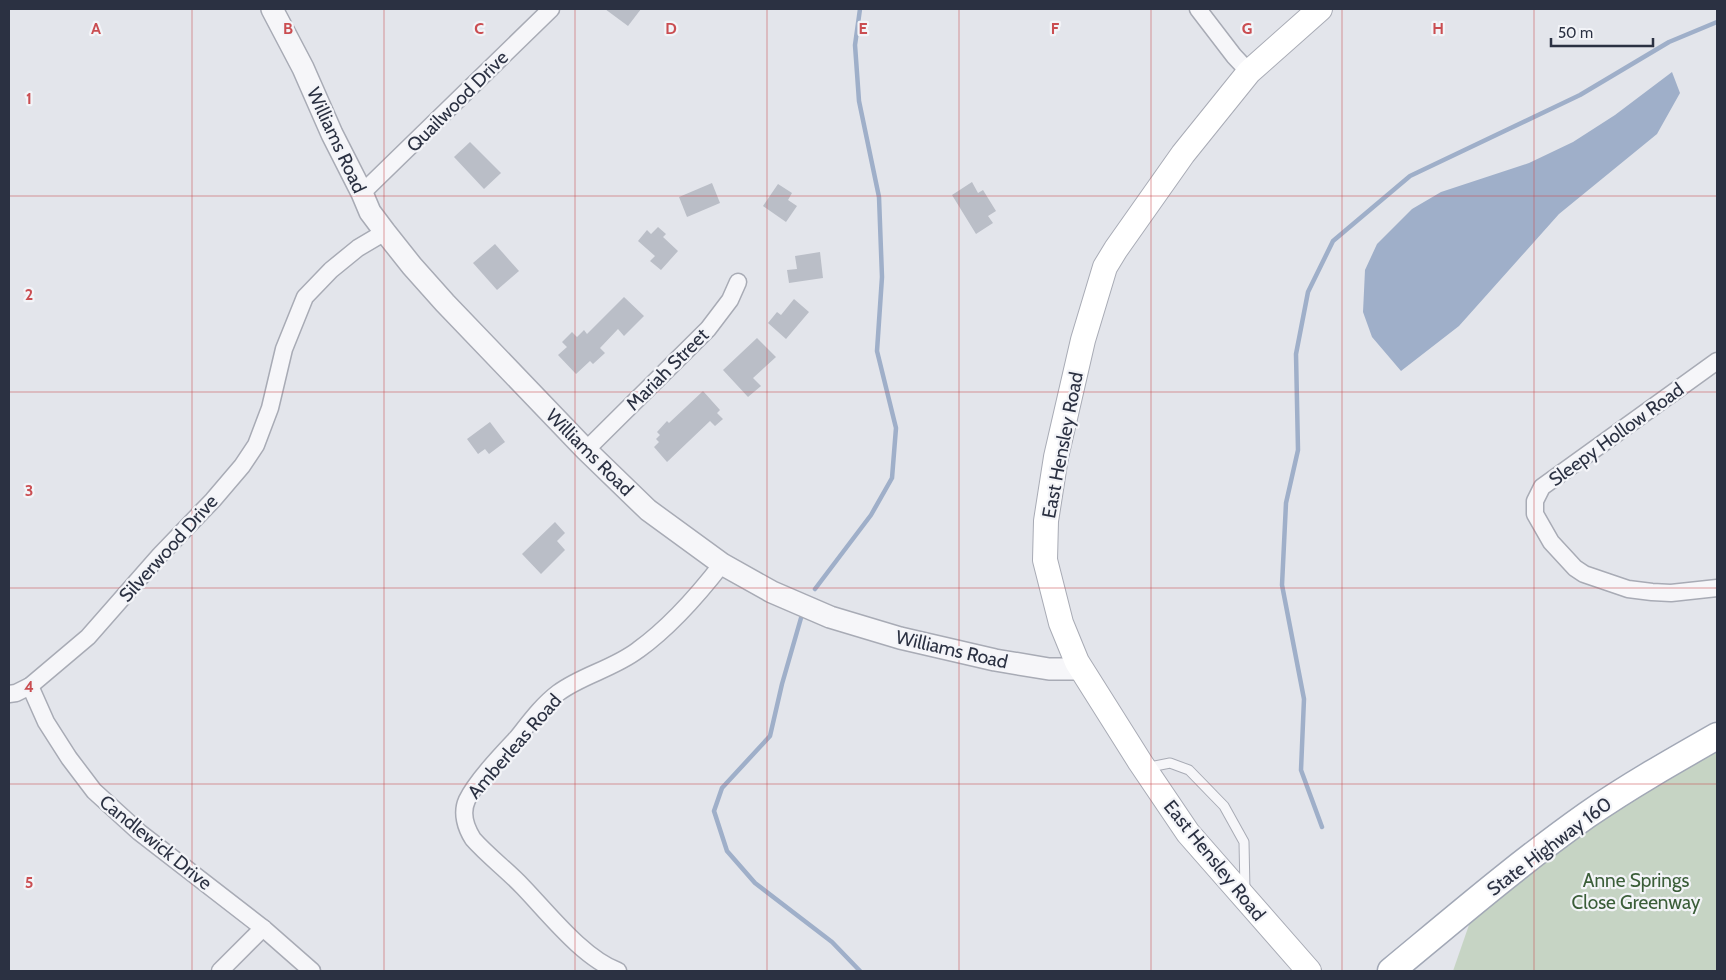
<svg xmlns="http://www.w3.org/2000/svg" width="1726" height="980" font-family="Cabin,sans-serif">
  <rect width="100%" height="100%" fill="#e3e5eb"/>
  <polygon fill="#c6d4c4" points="1717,747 1717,971 1453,971 1470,922 1595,822"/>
  <polygon fill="#9fafc9" points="1672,72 1680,93 1657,134 1559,214 1459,326 1401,371 1372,337 1363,312 1365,270 1377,244 1412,209 1441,192 1529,163 1573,142 1615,115"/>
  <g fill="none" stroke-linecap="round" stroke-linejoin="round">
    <g stroke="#9fafc9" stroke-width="4.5">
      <polyline points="815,589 871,515 892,478 896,428 877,351 882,277 879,197 859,101 855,45 860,9"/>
      <polyline points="801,618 782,684 770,736 722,788 714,811 727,851 755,883 832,942 860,971"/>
      <polyline points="1322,827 1301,770 1304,699 1282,585 1286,503 1298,450 1296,354 1308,292 1333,241 1410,176 1580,95 1669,42 1717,22"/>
    </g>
  </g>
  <g fill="#babec7">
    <polygon points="605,9 641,9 628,26"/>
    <polygon points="470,142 501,173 484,189 454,157"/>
    <polygon points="972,182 978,193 983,190 996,211 988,216 993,223 976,234 952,195"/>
    <polygon points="712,183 720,203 687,217 679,197"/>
    <polygon points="778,184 792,193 788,200 797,206 786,222 763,206"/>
    <polygon points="658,227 666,234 663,237 678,251 661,270 650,261 655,256 638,241 647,230 651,234"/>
    <polygon points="495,244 519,271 497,290 473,263"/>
    <polygon points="820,252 823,278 789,283 787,270 797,269 795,256"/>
    <polygon points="624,297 644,316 624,336 618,329 600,348 605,353 593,364 590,361 576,374 558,355 567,347 562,342 572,332 577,337 584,330 587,334"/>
    <polygon points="794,299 809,312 786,339 768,323 777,312 781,315"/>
    <polygon points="757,338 776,357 753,378 761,386 748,397 723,370"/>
    <polygon points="703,391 720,410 717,413 723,419 715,426 710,421 667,462 654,447 659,442 656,439 660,435 657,432 667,421 669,423"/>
    <polygon points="490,422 505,442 489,454 485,449 478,454 467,439"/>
    <polygon points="555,522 565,533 557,541 565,550 541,574 522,554"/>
  </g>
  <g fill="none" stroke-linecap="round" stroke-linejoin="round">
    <defs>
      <polyline id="service" points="1145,768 1170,763 1189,770 1224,806 1244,842 1245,891"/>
      <g id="minor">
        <polyline points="1198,9 1234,56 1249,72"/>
        <polyline points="362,193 551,9"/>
        <polyline points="1717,361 1542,487 1535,501 1535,514 1551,542 1575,568 1584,574 1628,589 1652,592 1671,593 1717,588"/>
        <polyline points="586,450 708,329 730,300 738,282"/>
        <polyline points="30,686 46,722 69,758 94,791 139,832 263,928 312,971"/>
        <polyline points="9,694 16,693 30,686 88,637 160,555 213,500 242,466 256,445 270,408 284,349 305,297 331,270 358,248 385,232"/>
        <polyline points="220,971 263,928"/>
        <path d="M618,971C583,958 549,914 523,887C507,870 488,856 473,839C466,828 461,813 467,800C476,781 502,754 517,738C529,723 542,705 558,693C582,675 613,669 638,650C670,627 698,595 722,564"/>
      </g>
      <polyline id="tertiary" points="272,9 303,68 332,134 362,193 370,212 385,232 412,266 445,303 586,450 648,510 722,564 772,592 830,617 900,638 995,660 1049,669 1081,669"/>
      <polyline id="secondary" points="1309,971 1188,833 1140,762 1077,662 1061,623 1045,560 1046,521 1056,457 1083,340 1105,267 1116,249 1183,154 1249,72 1320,9"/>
      <path id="primary" d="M1391,971C1455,918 1519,863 1587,815C1629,786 1673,761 1717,736"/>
    </defs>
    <use href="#service" stroke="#a8abb5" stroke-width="11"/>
    <use href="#minor" stroke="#a8abb5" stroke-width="19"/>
    <use href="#tertiary" stroke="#a8abb5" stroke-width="24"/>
    <use href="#secondary" stroke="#a8abb5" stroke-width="26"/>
    <use href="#primary" stroke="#a2a8b6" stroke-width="29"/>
    <use href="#service" stroke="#f6f6f9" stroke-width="9"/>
    <use href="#minor" stroke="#f6f6f9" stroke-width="16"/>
    <use href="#tertiary" stroke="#f6f6f9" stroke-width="21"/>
    <use href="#secondary" stroke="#fff" stroke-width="24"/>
    <use href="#primary" stroke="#fff" stroke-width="26"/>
  </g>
  <path fill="none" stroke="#ca4d51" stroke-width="1" stroke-opacity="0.55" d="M192,9V971M384,9V971M575,9V971M767,9V971M959,9V971M1151,9V971M1342,9V971M1534,9V971M9,196H1717M9,392H1717M9,588H1717M9,784H1717"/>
  <g text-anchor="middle" stroke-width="4.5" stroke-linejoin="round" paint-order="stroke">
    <g font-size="19" fill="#2b3142" stroke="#f3f4f8">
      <text transform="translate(457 101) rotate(-45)" y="7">Quailwood Drive</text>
      <text transform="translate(337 140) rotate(65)" y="7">Williams Road</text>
      <text transform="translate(667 369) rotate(-45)" y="7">Mariah Street</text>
      <text transform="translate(1616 434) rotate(-36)" y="7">Sleepy Hollow Road</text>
      <text transform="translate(1062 445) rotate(-79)" y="7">East Hensley Road</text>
      <text transform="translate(590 452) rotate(45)" y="7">Williams Road</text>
      <text transform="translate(168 548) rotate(-48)" y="7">Silverwood Drive</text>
      <text transform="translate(952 649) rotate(13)" y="7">Williams Road</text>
      <text transform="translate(514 746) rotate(-49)" y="7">Amberleas Road</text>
      <text transform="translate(156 842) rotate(39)" y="7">Candlewick Drive</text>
      <text transform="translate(1549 846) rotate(-37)" y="7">State Highway 160</text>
      <text transform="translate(1215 860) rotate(51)" y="7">East Hensley Road</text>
    </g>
    <g font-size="19" fill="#3b5e39" stroke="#f3f4f8">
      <text x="1636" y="887">Anne Springs<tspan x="1636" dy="22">Close Greenway</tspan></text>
    </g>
  </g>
  <g font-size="16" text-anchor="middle" font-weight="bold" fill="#ca4d51" stroke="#f3f4f8" stroke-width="4.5" stroke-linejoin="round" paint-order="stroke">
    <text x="96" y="34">A</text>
    <text x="288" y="34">B</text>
    <text x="479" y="34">C</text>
    <text x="671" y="34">D</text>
    <text x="863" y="34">E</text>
    <text x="1055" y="34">F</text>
    <text x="1247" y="34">G</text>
    <text x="1438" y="34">H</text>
    <text x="29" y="104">1</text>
    <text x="29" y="300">2</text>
    <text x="29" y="496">3</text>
    <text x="29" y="692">4</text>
    <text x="29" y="888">5</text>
  </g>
  <rect width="1726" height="980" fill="none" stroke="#2b3142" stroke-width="20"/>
  <path d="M1551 38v8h102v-8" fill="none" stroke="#2b3142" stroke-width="2.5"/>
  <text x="1558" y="38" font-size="15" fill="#2b3142" stroke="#f3f4f8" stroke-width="4" paint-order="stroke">50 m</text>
</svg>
